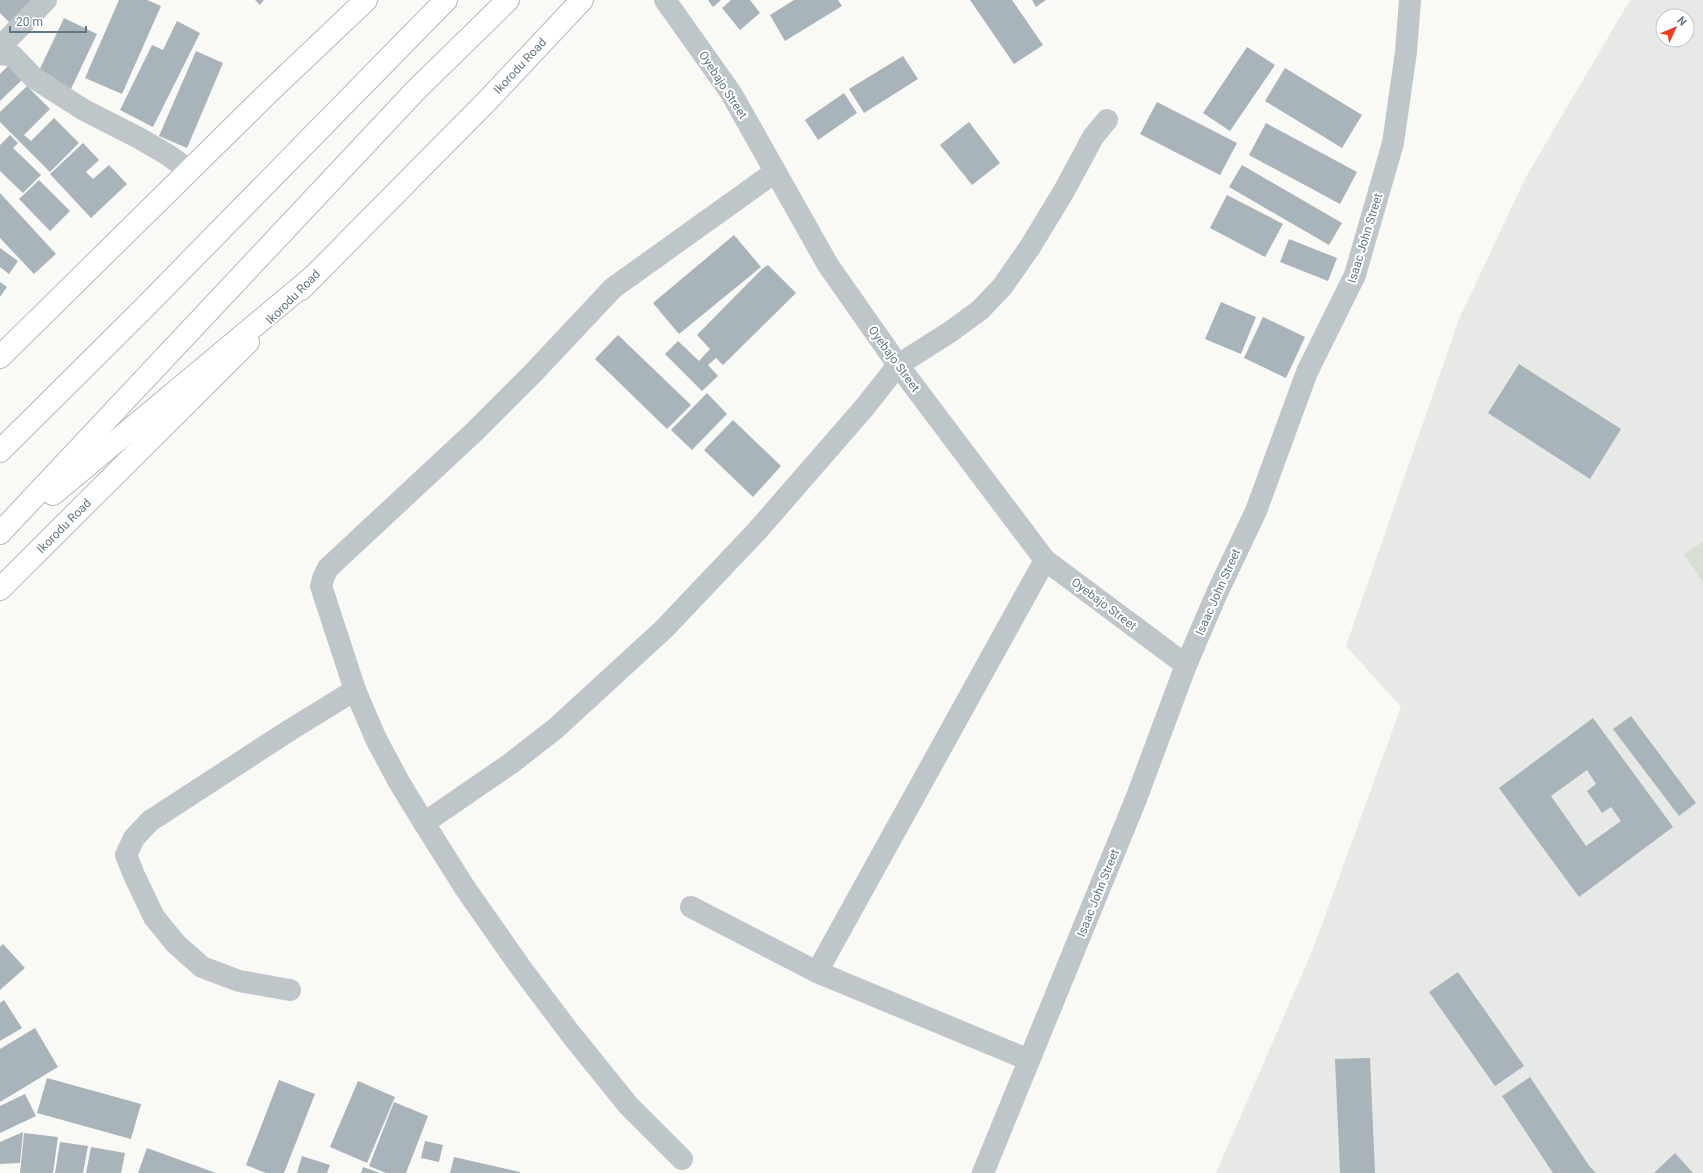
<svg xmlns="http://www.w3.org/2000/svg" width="1703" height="1173" font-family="Roboto,sans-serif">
  <rect width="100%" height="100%" fill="#f9f9f6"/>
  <path fill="#e7e9e7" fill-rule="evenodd" d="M1630,0H1703V1173H1216L1313,949L1401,707L1346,646L1459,319L1526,177ZM1663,16H1687V40H1663Z"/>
  <polygon fill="#d9ded5" points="1703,542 1703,583 1684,554"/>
  <g fill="#a8b4b9" fill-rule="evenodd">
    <polygon points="0,0 37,0 12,25 0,13"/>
    <polygon points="119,0 147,0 161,6 122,94 85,78"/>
    <polygon points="255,0 264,0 260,5"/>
    <polygon points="708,0 721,0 713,7"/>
    <polygon points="731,0 750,0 760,13 740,30 722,8"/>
    <polygon points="794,0 838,0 842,6 785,41 770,15"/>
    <polygon points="970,0 1012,0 1043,45 1014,64"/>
    <polygon points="1032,0 1046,0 1036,7"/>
    <polygon points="64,18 97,34 70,91 37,75"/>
    <polygon points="177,21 200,33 153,127 120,110 152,45 163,50"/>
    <polygon points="1247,47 1275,65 1230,131 1203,113"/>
    <polygon points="196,51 223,63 187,148 159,136"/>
    <polygon points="903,56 918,79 864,113 849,89"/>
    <polygon points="11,63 25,77 0,101 0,74"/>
    <polygon points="1285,68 1362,115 1342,148 1265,101"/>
    <polygon points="27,86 50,109 24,135 31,141 54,118 79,143 50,172 0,122 0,112"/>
    <polygon points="844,93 857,113 818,140 805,120"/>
    <polygon points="1157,102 1237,143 1220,175 1140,134"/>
    <polygon points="969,122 1000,163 972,185 940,145"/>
    <polygon points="1266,123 1357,172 1340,204 1249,155"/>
    <polygon points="10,135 18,143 13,148 41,175 23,193 0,171 0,145"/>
    <polygon points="83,143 99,160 86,172 93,179 109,165 127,184 91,218 50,174"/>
    <polygon points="1242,165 1342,223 1329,245 1229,187"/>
    <polygon points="39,180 70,211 50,231 19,199"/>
    <polygon points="0,193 56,254 34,274 0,238"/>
    <polygon points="1227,195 1283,224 1265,257 1210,228"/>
    <polygon points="734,235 761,267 679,334 653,303"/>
    <polygon points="1289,239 1337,258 1328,281 1280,262"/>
    <polygon points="0,248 18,261 9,274 0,267"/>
    <polygon points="768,265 796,293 723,365 716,358 708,365 718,376 702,391 665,354 678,341 699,361 710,349 697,335 762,269"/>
    <polygon points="0,282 7,287 0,297"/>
    <polygon points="1221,302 1256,317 1241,354 1205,339"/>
    <polygon points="1263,317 1305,337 1286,378 1244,358"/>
    <polygon points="618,335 691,405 667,429 595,359"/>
    <polygon points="1519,364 1621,429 1590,479 1488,413"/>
    <polygon points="707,393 727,414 692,450 671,430"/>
    <polygon points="733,420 781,466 753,497 704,450"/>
    <polygon points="1631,716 1696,803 1679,816 1613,729"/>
    <path d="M1593,718L1673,827L1579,897L1499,788ZM1587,770L1596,784L1587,791L1602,813L1611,807L1621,821L1586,846L1551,796Z"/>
    <polygon points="3,944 25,968 0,990 0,947"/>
    <polygon points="1458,972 1524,1066 1495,1086 1429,992"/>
    <polygon points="4,1000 22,1028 0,1041 0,1003"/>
    <polygon points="35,1028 58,1067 0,1102 0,1049"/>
    <polygon points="1370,1058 1375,1173 1340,1173 1335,1059"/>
    <polygon points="1530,1077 1590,1167 1596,1173 1553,1173 1502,1096"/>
    <polygon points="47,1078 141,1104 131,1139 37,1113"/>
    <polygon points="279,1080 315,1094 284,1173 266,1173 246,1165"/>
    <polygon points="358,1081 395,1097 367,1163 330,1147"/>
    <polygon points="25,1094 36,1116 0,1133 0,1106"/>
    <polygon points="394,1102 428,1116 406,1173 386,1173 369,1166"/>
    <polygon points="23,1132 20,1163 0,1164 0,1142"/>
    <polygon points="24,1133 58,1137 53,1173 20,1173"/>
    <polygon points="425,1141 443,1145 439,1162 421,1158"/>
    <polygon points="60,1142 88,1146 83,1173 55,1173"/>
    <polygon points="91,1147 125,1153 121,1173 86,1173"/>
    <polygon points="147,1148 216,1173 138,1173"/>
    <polygon points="1675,1153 1693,1173 1654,1173"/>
    <polygon points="302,1156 330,1165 327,1173 297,1173"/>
    <polygon points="454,1157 520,1172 520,1173 450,1173"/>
    <polygon points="363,1167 380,1173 361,1173"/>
  </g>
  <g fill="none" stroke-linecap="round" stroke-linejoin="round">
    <defs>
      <g id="primary">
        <polyline points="301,289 488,100 582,0"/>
        <polyline points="0,357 267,94 366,0"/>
        <polyline points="0,589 248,342"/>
      </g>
      <g id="highway">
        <polyline points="0,451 143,309 446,0"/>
        <polyline points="53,494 314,276"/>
        <polyline points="0,533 416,90 508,0"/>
      </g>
    </defs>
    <use href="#primary" stroke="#b3babe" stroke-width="24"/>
    <use href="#highway" stroke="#b3b9bc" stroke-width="24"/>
    <g stroke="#bfc6c9" stroke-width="22">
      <polyline points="665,0 731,93 828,265 898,365 1045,560 1186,665"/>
      <polyline points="0,47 46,0"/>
      <polyline points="0,54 13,56 34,78 84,110 139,138 168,155 189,170"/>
      <polyline points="424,823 510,764 555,729 664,629 757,531 864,408 898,365 950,332 980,310 1002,287 1030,247 1064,191 1093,137 1107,120"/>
      <polyline points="691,907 817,972 1029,1060"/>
      <polyline points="817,972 1045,560"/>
      <polyline points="290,990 239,981 202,967 176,944 154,917 134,875 126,855 134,838 150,821 290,730 355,690"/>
      <polyline points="682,1159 628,1105 570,1033 521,968 465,888 424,823 399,782 376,739 355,690 321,586 324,576 328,568 473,433 535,371 613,288 775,172"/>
      <polyline points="983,1173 1136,799 1186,665 1217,593 1256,511 1307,372 1355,275 1393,143 1406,52 1410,0"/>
    </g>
    <use href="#primary" stroke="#fff" stroke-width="22"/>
    <use href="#highway" stroke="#fff" stroke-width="22"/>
  </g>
  <g text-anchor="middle" stroke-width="4" stroke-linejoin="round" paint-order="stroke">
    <g font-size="12" fill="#617884" stroke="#fff">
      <text transform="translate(520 66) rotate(-47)" y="4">Ikorodu Road</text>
      <text transform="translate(723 85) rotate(57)" y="4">Oyebajo Street</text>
      <text transform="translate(1365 238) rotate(-73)" y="4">Isaac John Street</text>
      <text transform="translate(293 297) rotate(-45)" y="4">Ikorodu Road</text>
      <text transform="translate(894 359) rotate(54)" y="4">Oyebajo Street</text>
      <text transform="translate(64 526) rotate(-45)" y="4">Ikorodu Road</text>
      <text transform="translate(1218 592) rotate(-66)" y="4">Isaac John Street</text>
      <text transform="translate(1104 604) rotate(37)" y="4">Oyebajo Street</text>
      <text transform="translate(1098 893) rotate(-68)" y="4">Isaac John Street</text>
    </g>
  </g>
  <g transform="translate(1675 28) rotate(46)"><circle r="19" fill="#ffffff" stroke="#c0c9ce"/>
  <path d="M0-3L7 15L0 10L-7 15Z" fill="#f23d1d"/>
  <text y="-6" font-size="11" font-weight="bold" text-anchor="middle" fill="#617884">N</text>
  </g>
  <path d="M10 26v6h76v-6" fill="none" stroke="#617884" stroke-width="2"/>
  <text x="16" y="26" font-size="12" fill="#617884" stroke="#ffffff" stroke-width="3" paint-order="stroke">20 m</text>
</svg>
